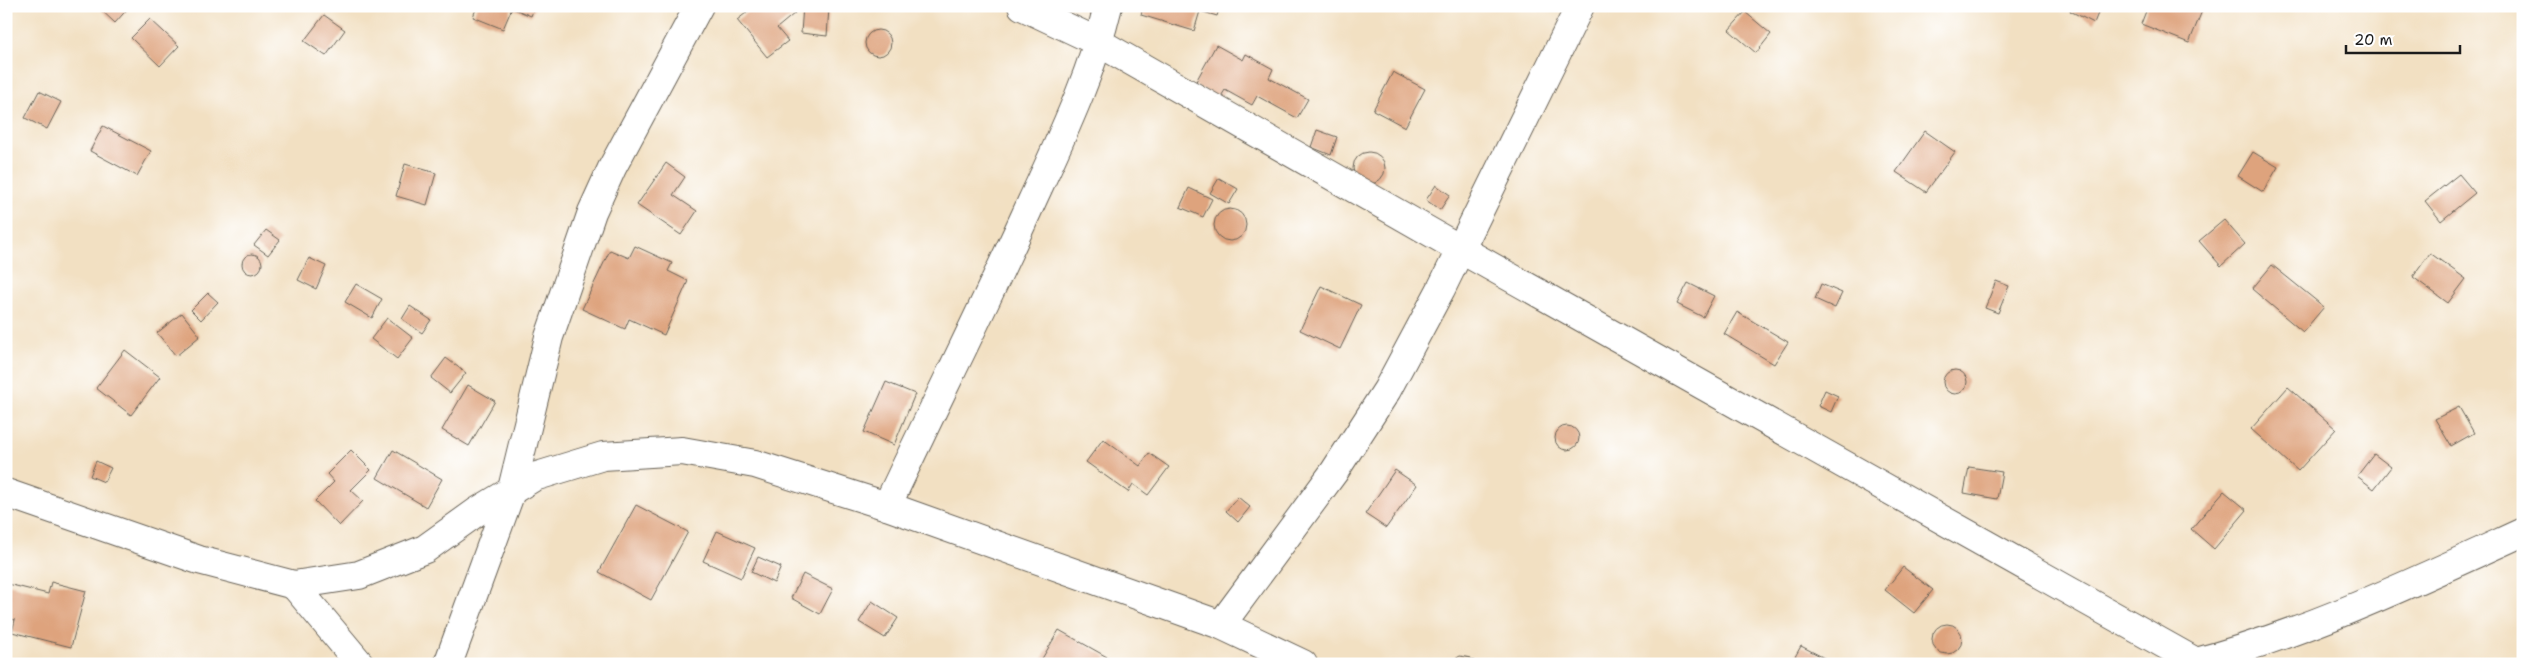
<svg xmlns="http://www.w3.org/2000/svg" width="2529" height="670" font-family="'Shantell Sans',sans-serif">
  <rect width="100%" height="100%" fill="#fff"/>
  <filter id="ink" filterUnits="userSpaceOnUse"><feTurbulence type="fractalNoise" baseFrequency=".02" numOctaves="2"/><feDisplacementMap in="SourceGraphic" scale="10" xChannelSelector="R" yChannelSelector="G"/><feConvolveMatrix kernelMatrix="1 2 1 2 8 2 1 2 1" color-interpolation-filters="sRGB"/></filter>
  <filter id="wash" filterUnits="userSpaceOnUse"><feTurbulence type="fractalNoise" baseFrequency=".0096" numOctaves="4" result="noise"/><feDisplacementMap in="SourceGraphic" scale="20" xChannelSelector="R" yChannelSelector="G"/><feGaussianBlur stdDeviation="1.12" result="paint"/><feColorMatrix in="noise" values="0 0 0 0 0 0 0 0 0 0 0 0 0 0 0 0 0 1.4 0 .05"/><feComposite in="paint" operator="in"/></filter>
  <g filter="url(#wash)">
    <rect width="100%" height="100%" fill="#f2e0c2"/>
    <g id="blocks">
      <g fill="#dea37d">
        <polygon points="97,6 130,6 115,23"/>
        <polygon points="477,6 535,6 531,16 512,8 503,29 473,17"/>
        <polygon points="755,6 790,6 795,13 777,28 788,41 767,57 737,20"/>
        <polygon points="803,6 829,8 827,36 801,33"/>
        <polygon points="1143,6 1220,6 1217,16 1200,11 1194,31 1141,15"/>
        <polygon points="2072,6 2101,6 2094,23 2070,11"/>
        <polygon points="2148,6 2204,6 2189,43 2141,24"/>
        <polygon points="1745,12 1771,34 1756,53 1729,30"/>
        <polygon points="324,15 345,30 326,56 304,41"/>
        <polygon points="150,19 179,46 160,66 131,38"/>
        <circle cx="878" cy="43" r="13"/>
        <polygon points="1216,45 1243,60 1246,54 1273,69 1269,78 1308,99 1297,118 1257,96 1252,105 1225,90 1220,98 1194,85"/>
        <polygon points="1393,72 1425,89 1405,127 1373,110"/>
        <polygon points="39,91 61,102 47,129 25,118"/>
        <polygon points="103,126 151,151 137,176 90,151"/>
        <polygon points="1317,130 1337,137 1331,155 1311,147"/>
        <polygon points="1925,131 1955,152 1926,192 1896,172"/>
        <polygon points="2253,152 2278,167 2263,192 2238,176"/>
        <circle cx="1369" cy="168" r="16"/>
        <polygon points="666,163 685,177 673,195 697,211 681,235 637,205"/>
        <polygon points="405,164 436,173 427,205 396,196"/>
        <polygon points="2459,174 2475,193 2441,221 2425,201"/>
        <polygon points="1219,178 1238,189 1229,204 1210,193"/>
        <polygon points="1436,185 1450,195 1440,210 1426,200"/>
        <polygon points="1189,188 1212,199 1203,217 1180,207"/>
        <circle cx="1230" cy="225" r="16"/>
        <polygon points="2224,220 2245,244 2221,266 2199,241"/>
        <polygon points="266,230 280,240 268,255 254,245"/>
        <polygon points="635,246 672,263 668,271 688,281 664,335 629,319 625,329 582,309 610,250 629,258"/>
        <polygon points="2430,253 2466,279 2448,303 2413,277"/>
        <circle cx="252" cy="264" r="10"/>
        <polygon points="309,258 326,266 316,289 298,280"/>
        <polygon points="2272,265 2324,307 2303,332 2252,289"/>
        <polygon points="1996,281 2009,286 1998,313 1985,308"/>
        <polygon points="1688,283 1714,296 1703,317 1677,304"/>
        <polygon points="356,284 382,299 372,318 345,302"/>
        <polygon points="1821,284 1842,293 1835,308 1815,299"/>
        <polygon points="1321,286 1361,305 1340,349 1300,330"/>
        <polygon points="208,293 218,302 201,320 191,310"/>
        <polygon points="410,306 431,320 422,333 402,319"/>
        <polygon points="1737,312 1788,342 1774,364 1724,334"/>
        <polygon points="182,313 200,336 176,356 157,333"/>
        <polygon points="387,318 413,338 397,359 371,339"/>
        <polygon points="125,350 160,377 131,415 96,388"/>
        <polygon points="446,358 466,373 450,393 431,378"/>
        <circle cx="1955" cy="382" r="12"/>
        <polygon points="886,382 915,394 894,445 864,432"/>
        <polygon points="468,385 495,401 469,446 442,430"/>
        <polygon points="2288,387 2336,429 2298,471 2251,429"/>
        <polygon points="1825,390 1838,396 1831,412 1818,406"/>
        <polygon points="2459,407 2474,433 2451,446 2435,419"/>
        <circle cx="1567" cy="438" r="12"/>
        <polygon points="1103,439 1140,466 1149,453 1169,467 1148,495 1133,484 1128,492 1086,462"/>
        <polygon points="351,450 371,470 351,490 363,501 339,526 315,501 334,482 327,474"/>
        <polygon points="393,450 442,479 426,507 377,478"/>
        <polygon points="2374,454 2391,467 2374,489 2357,476"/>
        <polygon points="96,461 111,468 104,482 90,476"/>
        <polygon points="1969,467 2002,472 1997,499 1964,493"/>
        <polygon points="1395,470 1417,485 1386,528 1365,514"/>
        <polygon points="2224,491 2247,510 2214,549 2191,529"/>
        <polygon points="1238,497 1250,507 1238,522 1226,511"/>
        <polygon points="636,505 688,532 651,600 599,572"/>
        <polygon points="717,531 755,548 741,578 703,561"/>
        <polygon points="758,557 781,567 774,583 751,572"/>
        <polygon points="1903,567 1933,590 1914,613 1885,590"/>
        <polygon points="803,574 833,589 820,614 791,598"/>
        <polygon points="51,582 86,591 71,647 12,632 15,620 6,618 8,584 48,594"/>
        <polygon points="872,601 898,618 885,638 859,622"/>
        <circle cx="1947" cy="639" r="15"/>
        <polygon points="1059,630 1107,657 1103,664 1044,664 1040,662"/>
        <polygon points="1801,646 1828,660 1826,664 1791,664"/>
        <polygon points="1460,656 1471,658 1477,664 1447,664"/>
      </g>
    </g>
  </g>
  <g filter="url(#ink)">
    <use href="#blocks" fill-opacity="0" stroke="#676156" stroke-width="1"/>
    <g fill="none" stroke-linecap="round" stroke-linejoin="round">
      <defs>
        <g id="minor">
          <polyline points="1022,6 1098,42 1460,249 2196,662"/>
          <polyline points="6,493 199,560 294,585 359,575 425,549 478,511 534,477 603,456 682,451 755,464 887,506 1221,625 1303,664"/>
          <path d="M887,506C935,404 986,303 1032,201C1061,138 1092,74 1108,6"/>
          <polyline points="294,585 360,664"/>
          <polyline points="1221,625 1334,472 1387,390 1441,289 1580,6"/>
          <polyline points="448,664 512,489 549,337 592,212 612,168 699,6"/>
          <path d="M2189,664C2305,634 2414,582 2523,532"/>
        </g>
      </defs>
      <use href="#minor" stroke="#676156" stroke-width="30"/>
      <use href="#minor" stroke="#fff" stroke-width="28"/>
    </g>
  </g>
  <rect width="2529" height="670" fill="none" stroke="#fff" stroke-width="25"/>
  <path d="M2346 45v8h114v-8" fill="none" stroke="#1c1c1c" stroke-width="2.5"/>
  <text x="2354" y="45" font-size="15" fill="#1c1c1c" stroke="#ffffff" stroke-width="4" paint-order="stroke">20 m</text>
</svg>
